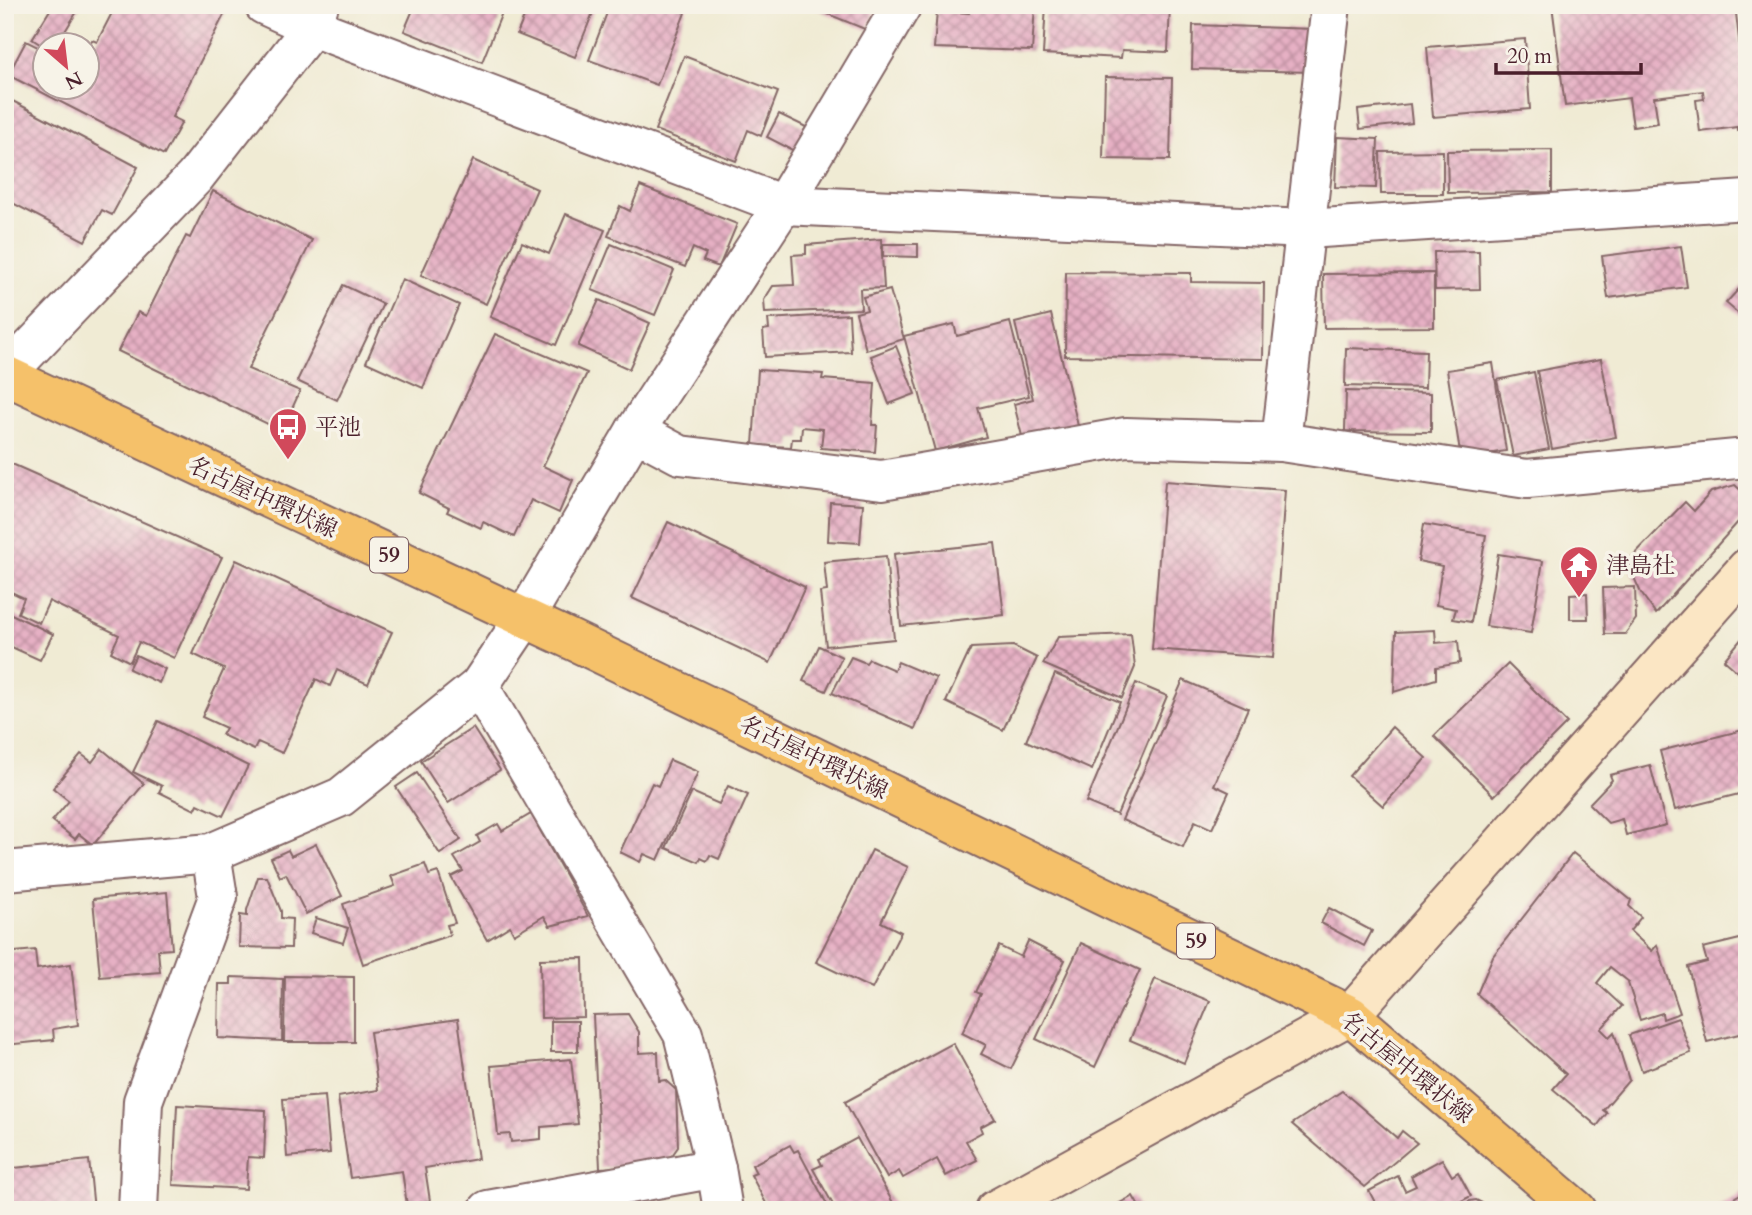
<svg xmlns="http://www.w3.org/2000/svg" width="1752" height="1215" font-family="Cardo,'Noto Serif JP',serif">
  <defs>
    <pattern id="building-cross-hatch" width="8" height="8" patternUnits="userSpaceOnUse" patternTransform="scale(1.75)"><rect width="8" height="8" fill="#e6b0c4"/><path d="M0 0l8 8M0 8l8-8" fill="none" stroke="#bc8f9f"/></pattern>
  </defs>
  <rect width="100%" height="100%" fill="#f7f3e8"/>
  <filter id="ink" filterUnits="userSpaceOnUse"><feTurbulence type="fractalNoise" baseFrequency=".0143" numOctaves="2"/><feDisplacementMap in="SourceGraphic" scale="14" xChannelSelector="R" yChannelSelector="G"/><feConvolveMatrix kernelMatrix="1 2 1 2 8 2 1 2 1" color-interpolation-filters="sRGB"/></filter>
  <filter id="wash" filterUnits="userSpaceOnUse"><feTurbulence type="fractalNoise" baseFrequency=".00686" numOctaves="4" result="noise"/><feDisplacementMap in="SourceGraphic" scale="28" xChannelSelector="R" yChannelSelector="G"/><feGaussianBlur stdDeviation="1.57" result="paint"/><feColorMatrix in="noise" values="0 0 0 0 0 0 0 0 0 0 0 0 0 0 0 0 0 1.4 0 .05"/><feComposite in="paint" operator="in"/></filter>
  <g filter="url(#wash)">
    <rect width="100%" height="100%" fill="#f0ebd4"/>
    <g id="blocks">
      <g fill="url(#building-cross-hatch)">
        <polygon points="53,5 81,5 56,46 46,46 46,48 32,39"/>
        <polygon points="116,5 210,5 225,13 172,117 182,122 164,155 8,75 26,41 46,51 46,88 88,88 88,49 92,40 97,42"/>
        <polygon points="415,5 505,5 482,62 404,31"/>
        <polygon points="529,5 596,5 575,57 517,34"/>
        <polygon points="610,5 688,5 657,85 589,60"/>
        <polygon points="806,5 877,5 867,30"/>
        <polygon points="970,5 1035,5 1032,51 934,48 937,11 969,13"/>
        <polygon points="1046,5 1170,5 1168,52 1122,50 1121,58 1043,54"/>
        <polygon points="1552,5 1735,5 1744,82 1747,87 1747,129 1737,130 1737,127 1700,132 1696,100 1704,99 1703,91 1654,97 1658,123 1633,127 1629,98 1565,106"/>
        <polygon points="1193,25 1315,29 1313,72 1192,69"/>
        <polygon points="1525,39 1530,109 1433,117 1427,47"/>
        <polygon points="684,56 778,92 761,136 748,130 736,161 655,130"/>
        <polygon points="1105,77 1172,78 1170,160 1103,159"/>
        <polygon points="5,97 138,167 112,215 102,210 85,241 9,201 5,208"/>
        <polygon points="1410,104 1412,123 1360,129 1358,110"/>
        <polygon points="779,114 806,127 794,151 767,137"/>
        <polygon points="1337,137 1378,139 1376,188 1335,187"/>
        <polygon points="1552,150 1552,192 1448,193 1447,151"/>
        <polygon points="1443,151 1443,194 1381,194 1380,152"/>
        <polygon points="473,160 537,189 486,304 421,275"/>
        <polygon points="640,186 737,224 719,267 703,261 706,254 693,248 685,267 608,236 620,206 630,211"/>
        <polygon points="213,191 312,240 248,369 300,391 282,431 118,351 138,312 146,316 186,236 190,238"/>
        <polygon points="566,214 605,230 556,345 490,317 522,242 549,254"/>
        <polygon points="881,239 884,288 860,289 861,309 765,313 764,300 773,286 794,285 792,255 806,254 806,245"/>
        <polygon points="611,244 674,270 655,315 592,290"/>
        <polygon points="883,244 918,244 918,257 883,256"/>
        <polygon points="1681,246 1687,287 1608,298 1602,256"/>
        <polygon points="1479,251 1480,289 1435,290 1434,252"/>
        <polygon points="1066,272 1191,273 1191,282 1264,283 1263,359 1065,356"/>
        <polygon points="1434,273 1434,327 1324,328 1323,274"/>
        <polygon points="402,279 459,305 423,388 366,362"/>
        <polygon points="1747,280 1747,321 1726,303"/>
        <polygon points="343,285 383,304 337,400 297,381"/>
        <polygon points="890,290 904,339 866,350 856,313 867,310 863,297"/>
        <polygon points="599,300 650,323 629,369 578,346"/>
        <polygon points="849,314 851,352 765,357 763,330 769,329 768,319"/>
        <polygon points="1051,314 1079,430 1024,444 1014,404 1033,399 1015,323"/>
        <polygon points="1010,322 1029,396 978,408 986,437 935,451 904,336 954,324 957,336"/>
        <polygon points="495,334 587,373 543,466 573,480 559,513 531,500 514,537 483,522 481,528 447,512 449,508 419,493"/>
        <polygon points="896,346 915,394 889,404 871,356"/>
        <polygon points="1346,348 1426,351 1425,388 1345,386"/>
        <polygon points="1601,359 1616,437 1552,449 1537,371"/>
        <polygon points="1493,363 1506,451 1461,458 1447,370"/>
        <polygon points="758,370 823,374 822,379 875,383 872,425 877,425 875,452 821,448 823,429 802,427 801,439 792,439 791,447 753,445"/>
        <polygon points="1534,372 1549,449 1513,456 1497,380"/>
        <polygon points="1346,391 1431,393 1431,432 1345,431"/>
        <polygon points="12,464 222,557 174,658 139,642 130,662 111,652 119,635 49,601 39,623 18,613 24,598 5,589 5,478"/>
        <polygon points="1165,481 1285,490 1273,658 1152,649"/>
        <polygon points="1735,485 1747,496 1747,512 1656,614 1641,593 1627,562 1685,502 1694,511 1711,492"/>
        <polygon points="830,502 863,504 860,543 828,541"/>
        <polygon points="668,522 805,587 770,663 632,598"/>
        <polygon points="1424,524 1486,535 1471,622 1453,619 1456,609 1436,605 1442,566 1418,561"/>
        <polygon points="995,543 1004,615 901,626 894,554"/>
        <polygon points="1498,554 1543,561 1531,633 1486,626"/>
        <polygon points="886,556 894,639 826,646 820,592 827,591 824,562"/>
        <polygon points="236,560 392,632 368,684 337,670 330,686 316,679 282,753 258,742 254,750 222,735 226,728 202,717 224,669 193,654"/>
        <polygon points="1635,587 1636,619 1625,634 1605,634 1603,588"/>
        <polygon points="1587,593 1588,619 1570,619 1570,594"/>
        <polygon points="5,611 53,634 40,660 5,644"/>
        <polygon points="1435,630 1436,643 1458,641 1460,663 1436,667 1436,679 1394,692 1396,632"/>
        <polygon points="1747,632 1747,680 1724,660"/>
        <polygon points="1131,634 1135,667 1122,698 1043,664 1058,637"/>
        <polygon points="819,646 842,657 826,691 803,681"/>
        <polygon points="1013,646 1037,658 1003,730 946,702 971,648"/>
        <polygon points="136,655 165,669 159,683 129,669"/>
        <polygon points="851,657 866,663 869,659 894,670 898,662 936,678 915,729 832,693"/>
        <polygon points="1508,664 1567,723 1494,796 1434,736"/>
        <polygon points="1055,674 1120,702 1092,770 1026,741"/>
        <polygon points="1183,680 1248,708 1214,785 1229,792 1212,829 1195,821 1183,847 1122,820"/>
        <polygon points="1136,683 1167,696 1117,815 1086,802"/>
        <polygon points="158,721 248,766 223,816 198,804 195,810 159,792 162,786 133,772"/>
        <polygon points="1392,727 1426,758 1383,806 1349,776"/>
        <polygon points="473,728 500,770 448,803 421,761"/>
        <polygon points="1747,729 1747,792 1675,810 1660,751"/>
        <polygon points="102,749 144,784 93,845 79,834 75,839 52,821 69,801 53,788 81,754 92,762"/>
        <polygon points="670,760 698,772 658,860 644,854 640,862 620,852 652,783 658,786"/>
        <polygon points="1650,765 1666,825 1626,835 1622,819 1608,823 1589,804 1612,780 1610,775"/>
        <polygon points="417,773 461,840 440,854 396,787"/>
        <polygon points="728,786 748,795 719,859 710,855 707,861 701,858 699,862 666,848 692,792 719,804"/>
        <polygon points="531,814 588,916 550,926 544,916 514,934 510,926 487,940 451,877 463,871 454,857 480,842 477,836 498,824 502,831"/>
        <polygon points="316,844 342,896 306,914 286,874 280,877 271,858 288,850 291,856"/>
        <polygon points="872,850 908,867 881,922 901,932 872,989 816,962"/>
        <polygon points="1573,853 1631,900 1629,906 1641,917 1630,931 1652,951 1657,945 1680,1013 1663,1019 1662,1013 1640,1020 1628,983 1629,982 1610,967 1597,983 1622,1006 1601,1029 1609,1037 1614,1032 1629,1080 1603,1110 1607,1113 1597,1126 1553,1089 1566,1074 1477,994 1493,956"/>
        <polygon points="425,864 429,875 438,872 455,923 447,925 450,935 363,964 343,904 395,886 391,876"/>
        <polygon points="258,877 267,877 281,911 281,918 292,919 291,948 239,947 240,915 247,916 247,910"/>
        <polygon points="167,892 172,949 158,950 160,972 100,977 93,899"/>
        <polygon points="1329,908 1372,931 1364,946 1321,923"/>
        <polygon points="316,918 348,928 343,943 311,933"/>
        <polygon points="1744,938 1747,947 1747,1032 1707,1042 1688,967 1707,962 1703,948"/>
        <polygon points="1028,941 1065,960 1011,1069 981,1054 986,1045 962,1033 981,994 976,992 999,946 1021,957"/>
        <polygon points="1081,943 1140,970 1095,1067 1036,1039"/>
        <polygon points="35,950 37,969 71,964 78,1025 53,1029 54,1040 5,1045 5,953"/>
        <polygon points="583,958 584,1017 541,1018 540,959"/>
        <polygon points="285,976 354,977 354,1042 284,1042"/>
        <polygon points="231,977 283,979 282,1041 218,1038 219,984 231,984"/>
        <polygon points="1155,979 1210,1001 1184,1063 1130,1040"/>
        <polygon points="628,1014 639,1032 639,1053 658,1052 659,1081 665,1080 676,1090 678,1147 666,1164 600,1168 593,1015"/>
        <polygon points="1678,1018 1691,1053 1642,1071 1629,1035"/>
        <polygon points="458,1019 478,1159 425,1168 430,1201 407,1205 402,1171 350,1178 338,1097 378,1090 370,1032"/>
        <rect x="551" y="1021" width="27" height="31"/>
        <polygon points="953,1043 995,1119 980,1127 982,1132 966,1141 977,1160 946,1176 937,1159 903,1178 899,1171 887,1178 845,1102"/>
        <polygon points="571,1059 578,1124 541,1127 541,1139 511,1142 510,1134 498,1135 491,1066"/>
        <polygon points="1342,1091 1397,1138 1402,1131 1417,1143 1365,1187 1292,1124"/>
        <polygon points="325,1096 330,1153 287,1157 283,1099"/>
        <polygon points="177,1105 266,1110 264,1158 248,1157 246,1189 173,1185"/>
        <polygon points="857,1138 897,1210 836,1210 813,1169 822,1165 819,1159"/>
        <polygon points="790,1145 794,1152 798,1150 830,1210 758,1210 767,1205 751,1175 756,1173 752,1165"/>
        <polygon points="1442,1159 1452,1176 1458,1172 1471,1196 1444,1210 1379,1210 1369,1191 1398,1176 1405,1191 1416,1186 1411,1176"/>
        <polygon points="89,1160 94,1210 5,1210 5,1169"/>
        <polygon points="1747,1190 1747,1210 1714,1210"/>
        <polygon points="1133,1196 1141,1210 1107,1210"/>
        <polygon points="1476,1200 1484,1204 1487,1210 1453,1210 1470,1201"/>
      </g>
    </g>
  </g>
  <g filter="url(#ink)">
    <use href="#blocks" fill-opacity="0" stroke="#846666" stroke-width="2"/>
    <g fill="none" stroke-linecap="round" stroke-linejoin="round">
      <defs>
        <g id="street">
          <polyline points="264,5 312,27 319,5"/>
          <polyline points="5,375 195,177 312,27 783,205 1307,229 1747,200"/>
          <polyline points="635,431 680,455 882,480 1126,437 1281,442 1527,479 1747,458"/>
          <polyline points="1281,442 1331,5"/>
          <polyline points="479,686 683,1034 716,1168 723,1210"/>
          <polyline points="5,871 211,853 341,797 479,686 524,619 635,431 783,205 902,5"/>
          <polyline points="138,1210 143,1101 218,897 211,853"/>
          <polyline points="488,1210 716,1168"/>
        </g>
        <polyline id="secondary" points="995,1210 1350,1015 1747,568"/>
        <polyline id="primary" points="5,375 576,642 1350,1015 1577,1210"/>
      </defs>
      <use href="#street" stroke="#846666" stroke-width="42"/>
      <use href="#secondary" stroke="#846666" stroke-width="42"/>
      <use href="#primary" stroke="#846666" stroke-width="42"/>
      <use href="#street" stroke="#fff" stroke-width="38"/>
      <use href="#secondary" stroke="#fbe6c4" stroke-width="38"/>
      <use href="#primary" stroke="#f5c16b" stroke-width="38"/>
    </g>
  </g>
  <defs>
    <symbol id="bus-pin" viewBox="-11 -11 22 30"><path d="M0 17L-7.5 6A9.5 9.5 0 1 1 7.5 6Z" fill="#d1495b" stroke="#f7f3e8"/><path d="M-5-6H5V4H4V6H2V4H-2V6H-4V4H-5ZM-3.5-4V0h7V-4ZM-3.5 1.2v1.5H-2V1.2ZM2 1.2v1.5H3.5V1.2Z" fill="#fff"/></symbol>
    <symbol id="temple-pin" viewBox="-11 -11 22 30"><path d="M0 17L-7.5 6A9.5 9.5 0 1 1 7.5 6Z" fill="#d1495b" stroke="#f7f3e8"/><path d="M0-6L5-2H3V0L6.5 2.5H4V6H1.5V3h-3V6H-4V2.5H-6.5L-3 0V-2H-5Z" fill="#fff"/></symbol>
  </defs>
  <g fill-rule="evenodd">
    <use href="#bus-pin" x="266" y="405" width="44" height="60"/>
    <use href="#temple-pin" x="1557" y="543" width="44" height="60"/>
  </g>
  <g text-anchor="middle" stroke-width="7" stroke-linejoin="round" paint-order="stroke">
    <g fill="#f7f3e8" stroke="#7e5f64" stroke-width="2">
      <rect x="370" y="537.5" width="38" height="35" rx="5"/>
      <rect x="1177" y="923.5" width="38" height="35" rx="5"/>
    </g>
    <g font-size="21" font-weight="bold" fill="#4a1f2b">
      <text x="389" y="562">59</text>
      <text x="1196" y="948">59</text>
    </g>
    <g font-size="23" fill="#4a1f2b" stroke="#f7f3e8" text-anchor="start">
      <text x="315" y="435">平池</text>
      <text x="1606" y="573">津島社</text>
    </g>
    <g font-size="23" fill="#4a1f2b" stroke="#f7f3e8">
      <text transform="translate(263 497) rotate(25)" y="8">名古屋中環状線</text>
      <text transform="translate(814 757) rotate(26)" y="8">名古屋中環状線</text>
      <text transform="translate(1407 1067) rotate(39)" y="8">名古屋中環状線</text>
    </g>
  </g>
  <rect width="1752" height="1215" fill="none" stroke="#f7f3e8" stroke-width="28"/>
  <g transform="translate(66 66) rotate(152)"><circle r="33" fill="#f7f3e8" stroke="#b29e9c" stroke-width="2"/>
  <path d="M0-5L12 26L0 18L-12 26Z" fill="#d1495b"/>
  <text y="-10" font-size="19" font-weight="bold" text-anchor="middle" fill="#4a1f2b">N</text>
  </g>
  <path d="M1496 63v10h145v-10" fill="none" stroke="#4a1f2b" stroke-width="3.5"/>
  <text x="1507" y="63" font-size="21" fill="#4a1f2b" stroke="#f7f3e8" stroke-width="5" paint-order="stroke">20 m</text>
</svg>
